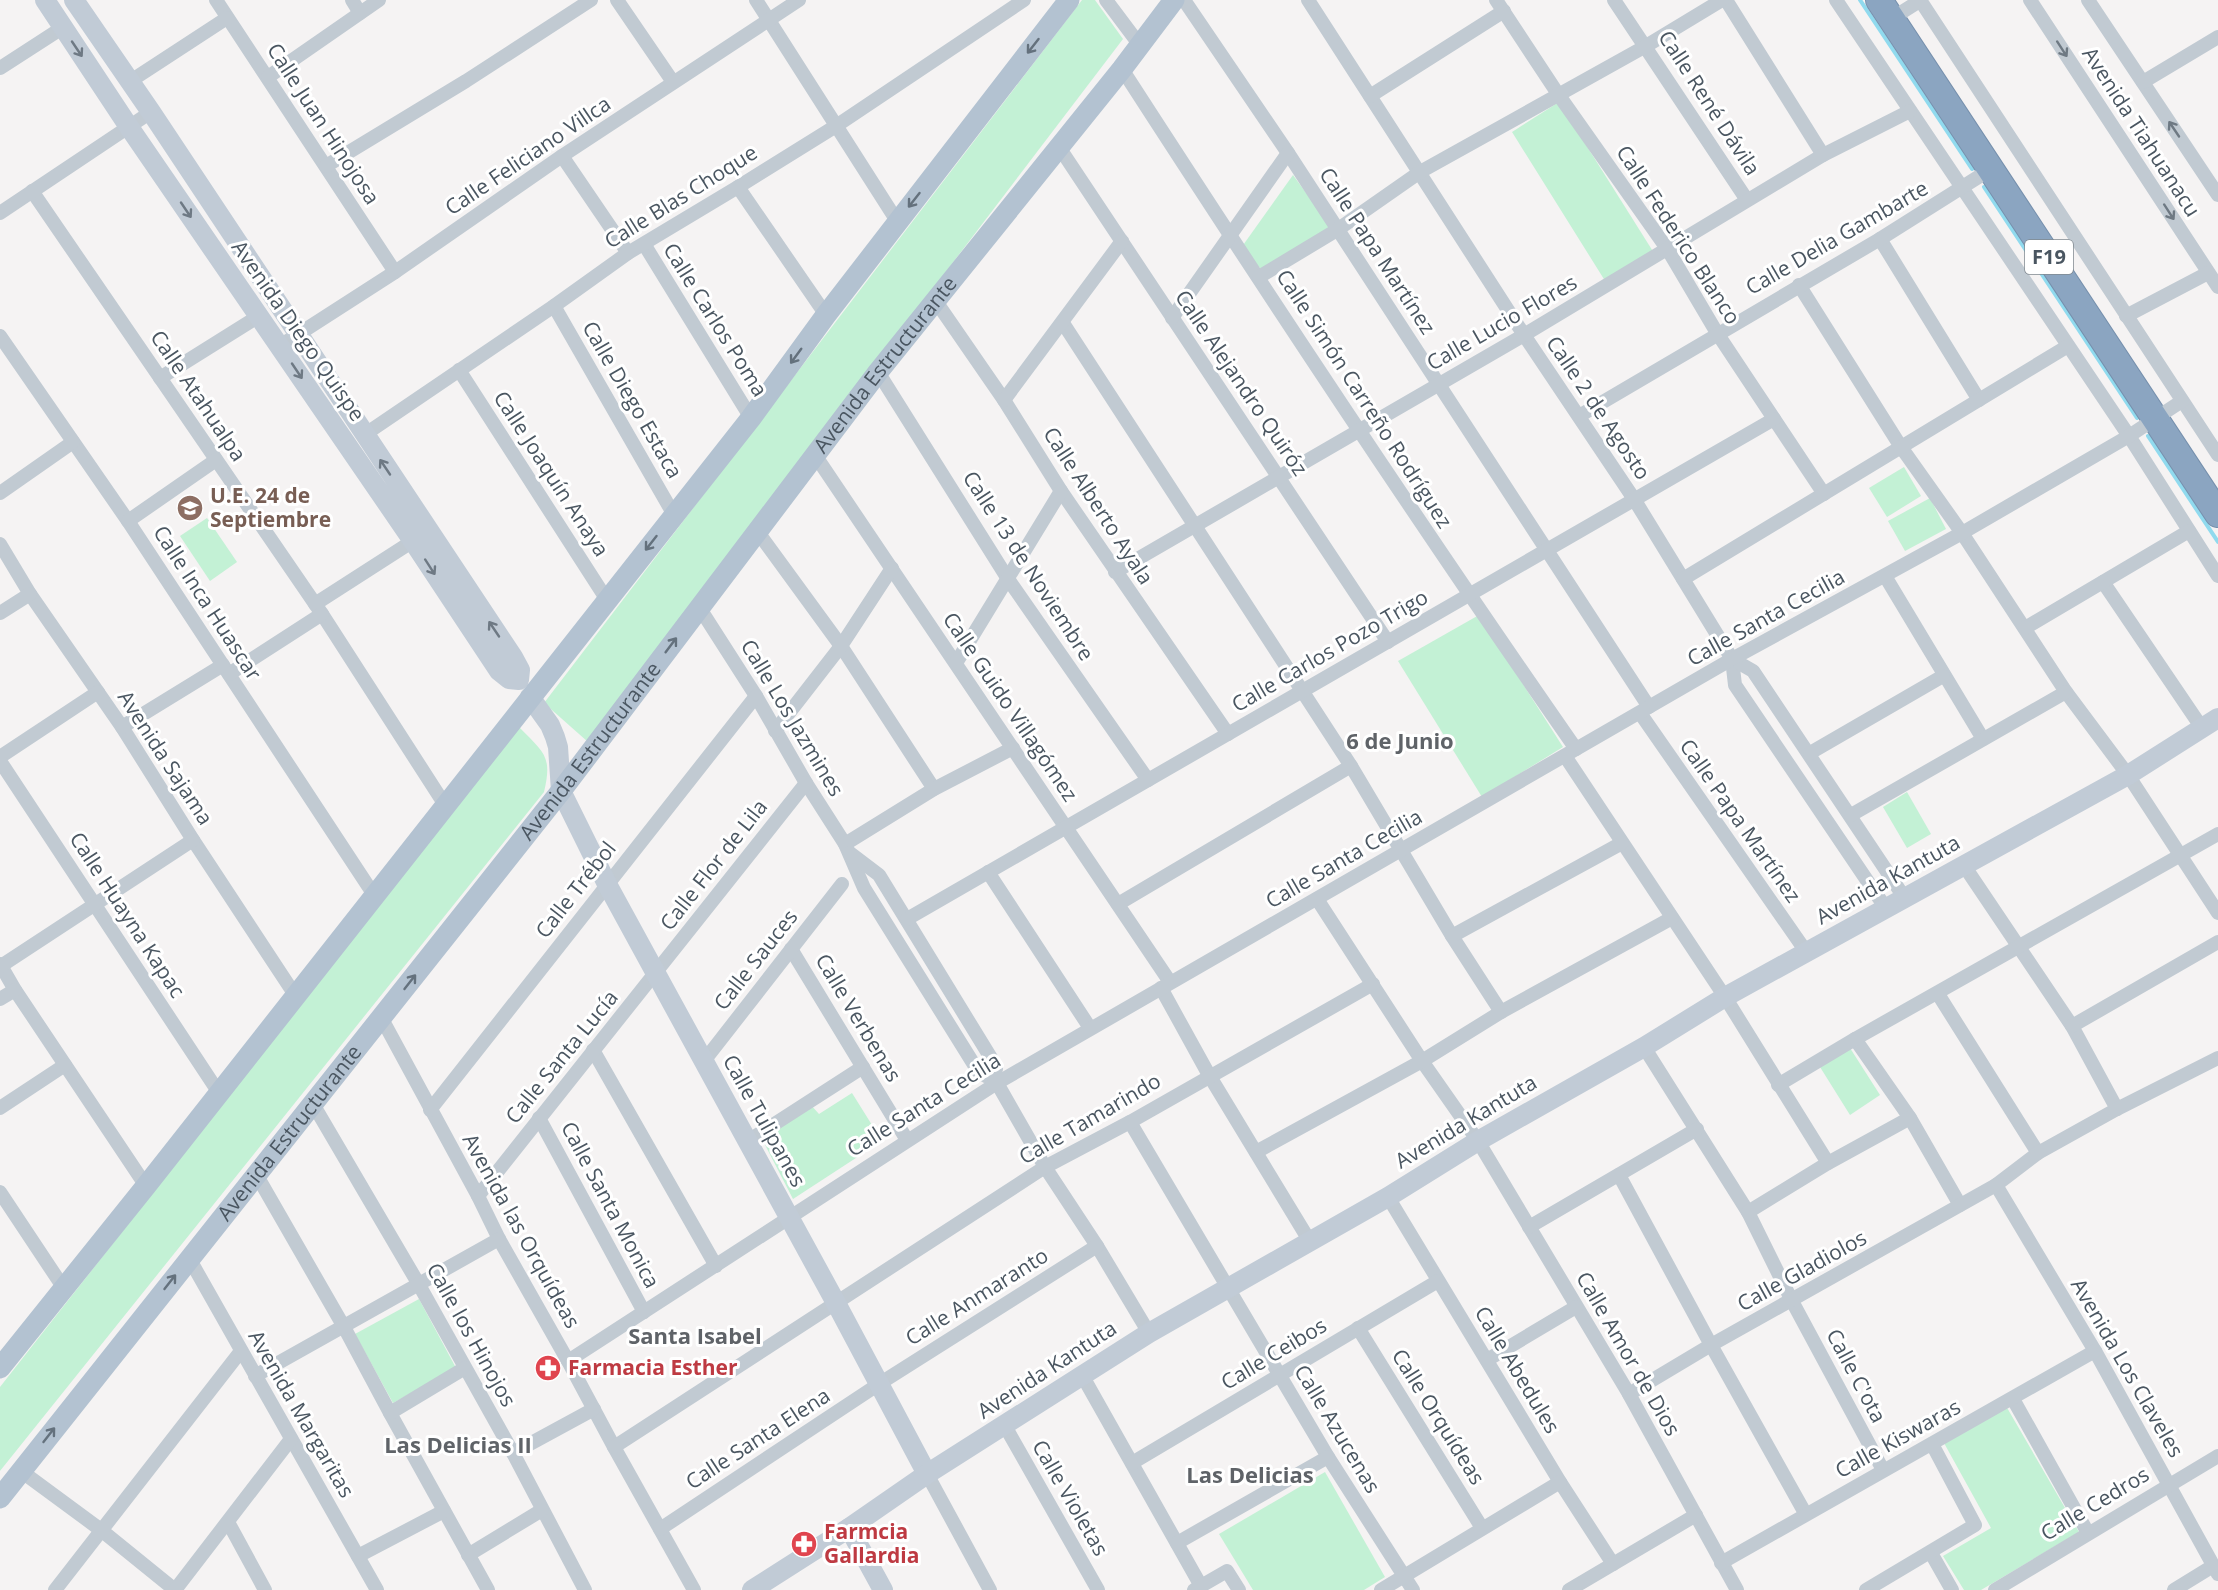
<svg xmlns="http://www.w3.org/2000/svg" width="2218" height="1590" font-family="'Open Sans',sans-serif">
  <rect width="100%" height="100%" fill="#f5f3f3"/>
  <g fill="#c3f1d5">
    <polygon points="1082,0 1095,0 1123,39 588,742 544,703"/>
    <polygon points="1559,102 1654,253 1607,284 1512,132"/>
    <polygon points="1293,175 1334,231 1263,271 1241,248"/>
    <polygon points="1904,467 1921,496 1887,517 1869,488"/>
    <polygon points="1930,498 1946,529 1905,551 1888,521"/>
    <polygon points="207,518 237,562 210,581 180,536"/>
    <polygon points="1479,615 1563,747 1482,797 1398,661"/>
    <path d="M519,727C543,752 553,755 544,792L0,1471V1387Z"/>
    <polygon points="1907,792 1931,834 1907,848 1883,807"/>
    <polygon points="1850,1048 1880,1095 1850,1115 1820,1067"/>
    <polygon points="852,1093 882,1141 793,1199 762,1139 809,1103 819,1114"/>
    <polygon points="419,1299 456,1368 393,1403 355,1334"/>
    <polygon points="2006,1406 2079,1532 1981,1590 1964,1590 1943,1556 1991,1528 1944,1443"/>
    <polygon points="1325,1472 1385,1577 1364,1590 1253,1590 1219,1534"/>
  </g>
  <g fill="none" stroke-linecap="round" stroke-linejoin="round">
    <g stroke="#90daee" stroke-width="4">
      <polyline points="1860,0 1972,169"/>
      <polyline points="1984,187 2137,418"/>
      <polyline points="2148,436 2218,542"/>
    </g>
    <defs>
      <polyline id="highway" points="1879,0 2218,514"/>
    </defs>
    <use href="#highway" stroke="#7690ad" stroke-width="28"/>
    <g stroke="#c1cad2" stroke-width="14">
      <polyline points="216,0 395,272"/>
      <polyline points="352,0 360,13"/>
      <polyline points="617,0 673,82"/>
      <polyline points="756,0 897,221"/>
      <polyline points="1106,0 1139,44"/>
      <polyline points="1184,0 1288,153 1649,707"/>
      <polyline points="1308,0 1524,335 1634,499 1732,659 1735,685 1885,907"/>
      <polyline points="1496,0 1558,94 1668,250 1717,333 1824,494"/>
      <polyline points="1614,0 1747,200"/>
      <polyline points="1726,0 1823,155"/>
      <polyline points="1836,0 2129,436 2218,576"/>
      <polyline points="1920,0 2218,455"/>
      <polyline points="2030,0 2218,287"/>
      <polyline points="2088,0 2218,195"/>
      <polyline points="1891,19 1921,0"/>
      <polyline points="0,68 62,28"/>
      <path d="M1122,69C1270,298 1420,525 1576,749"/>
      <polyline points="268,77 379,0"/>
      <polyline points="129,82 227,18"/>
      <polyline points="2143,82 2218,37"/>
      <polyline points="1370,96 1504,11"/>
      <polyline points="1059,147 1388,642"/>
      <polyline points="562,156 628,253"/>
      <polyline points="326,166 466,81 591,0"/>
      <polyline points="738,187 826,315"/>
      <polyline points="32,191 322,614 445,805"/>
      <polyline points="0,213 151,112"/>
      <polyline points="1880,239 1979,400"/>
      <polyline points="644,244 751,418"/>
      <polyline points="1259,277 1337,230 1420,172 1646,46 1722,0"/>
      <polyline points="1799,285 1901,447 1962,533 2066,692 2128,775 2218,913"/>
      <polyline points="935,300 1004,400 1061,491 1228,734"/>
      <polyline points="554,306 674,515"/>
      <polyline points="2126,316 2208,273"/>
      <polyline points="1172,318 1288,153"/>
      <polyline points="1063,323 1351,766 1452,936 1501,1012"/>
      <polyline points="0,336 128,521 374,895"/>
      <polyline points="280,346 395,272 562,156 799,0"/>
      <polyline points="459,370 607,600"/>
      <polyline points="878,372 1008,579 1148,780"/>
      <polyline points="160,378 259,316"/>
      <polyline points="1004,400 1122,241"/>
      <polyline points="1579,416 1880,239 1991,169"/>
      <polyline points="364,435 554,306 628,253 738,187 836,126 1024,0"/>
      <polyline points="815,455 1170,982"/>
      <polyline points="0,493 73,442"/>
      <polyline points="128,521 216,460"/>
      <polyline points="757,531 841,646 934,789"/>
      <polyline points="0,544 30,594 122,727 193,840 295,995"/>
      <polyline points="1115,572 1524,335 1823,155 1910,111"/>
      <polyline points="1885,576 1983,739"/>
      <polyline points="1683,579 2068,346"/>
      <polyline points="2103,582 2202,728"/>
      <polyline points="315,604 413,541"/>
      <polyline points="699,607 756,696 806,783 845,844 864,888 978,1071 986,1076 993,1077 997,1083 1045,1167 1097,1246 1149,1333"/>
      <polyline points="0,613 30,594"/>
      <polyline points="2025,628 2189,531"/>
      <polyline points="1732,659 1753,671 1904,897"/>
      <polyline points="956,663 1061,491"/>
      <polyline points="229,674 322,614"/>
      <polyline points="1640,713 1807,953"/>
      <polyline points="122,727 223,665"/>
      <polyline points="775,731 841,646 892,568"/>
      <polyline points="1810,753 1943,676"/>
      <polyline points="1565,756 1725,997 1828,1163"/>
      <polyline points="0,757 98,692"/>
      <polyline points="0,761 219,1093"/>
      <polyline points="1851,815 2066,692"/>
      <polyline points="845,844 934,789 1013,748"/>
      <polyline points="850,853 879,875 991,1058 996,1069 993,1077"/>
      <polyline points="1963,864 2072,1026 2117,1109"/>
      <polyline points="988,872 1090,1028"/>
      <polyline points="1317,899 1422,1061 1478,1141 1629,1394 1737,1590"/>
      <polyline points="1118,904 1351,766"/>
      <polyline points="907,919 1774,419"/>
      <polyline points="1452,936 1622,843"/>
      <polyline points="791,949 907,1140"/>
      <polyline points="0,964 15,990 146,1186"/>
      <polyline points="1,966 193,840"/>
      <polyline points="1161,988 1209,1075 1309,1240"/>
      <polyline points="1938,994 2038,1153"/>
      <polyline points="0,999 15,990"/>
      <polyline points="382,1019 478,1196 499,1239 568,1361 614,1447 694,1590"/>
      <polyline points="2072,1026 2218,942"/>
      <polyline points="1855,1039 1910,1118 1960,1205"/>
      <polyline points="1644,1047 1748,1212 1792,1301 1883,1470"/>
      <polyline points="593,1050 716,1266"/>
      <polyline points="704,1061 842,884"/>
      <polyline points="1778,1085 1855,1039 2218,834"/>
      <polyline points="313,1104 418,1283 513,1453 585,1590"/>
      <polyline points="0,1108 65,1065"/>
      <polyline points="430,1110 756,696"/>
      <polyline points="539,1118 644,1312"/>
      <polyline points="1130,1122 1328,1457 1413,1590"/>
      <polyline points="748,1141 863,1067"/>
      <polyline points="1256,1152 1422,1061 1501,1012 1672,918"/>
      <polyline points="256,1174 344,1327 390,1413 488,1590"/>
      <polyline points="1619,1175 1711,1345 1805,1513"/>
      <polyline points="1996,1185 2095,1351 2218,1574"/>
      <polyline points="0,1192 63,1287"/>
      <polyline points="478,1196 806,783"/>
      <polyline points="1388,1197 1560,1482 1613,1564"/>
      <polyline points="1748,1212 1828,1163 1910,1118"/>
      <polyline points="1529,1227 1697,1129"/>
      <polyline points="189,1258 377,1590"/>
      <polyline points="1358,1328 1482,1528"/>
      <polyline points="1487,1360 1576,1307"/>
      <polyline points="568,1361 997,1083 1732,659 1962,533 2129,436 2182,401"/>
      <polyline points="1082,1375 1201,1586"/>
      <polyline points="255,1376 499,1239"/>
      <polyline points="1629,1394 1711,1345 1996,1185 2038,1153 2117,1109 2218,1058"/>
      <polyline points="2013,1399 2088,1533"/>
      <polyline points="390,1413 465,1368"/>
      <polyline points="1005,1426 1098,1590"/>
      <polyline points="614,1447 1045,1167 1130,1122 1373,984"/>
      <polyline points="513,1453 594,1409"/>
      <polyline points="1132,1463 1438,1281"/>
      <polyline points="21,1471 101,1530 175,1590"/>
      <polyline points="927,1474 990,1590"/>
      <polyline points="228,1522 265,1590"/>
      <polyline points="660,1529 879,1384 1097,1246"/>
      <polyline points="1177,1543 1328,1457"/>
      <polyline points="1931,1553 1952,1590"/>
      <polyline points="468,1555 542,1510"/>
      <polyline points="358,1556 444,1511"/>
      <polyline points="1721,1563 2095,1351"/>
      <polyline points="55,1590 241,1351"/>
      <polyline points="175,1590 291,1439"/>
      <polyline points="1194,1590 1227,1571 1239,1590"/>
      <polyline points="1381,1590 1560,1482"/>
      <polyline points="1569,1590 1696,1515"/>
      <polyline points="1866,1590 1975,1525 1932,1444"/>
      <polyline points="1995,1590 2218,1456"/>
      <polyline points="2174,1590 2213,1566"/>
    </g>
    <g stroke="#c1cbd6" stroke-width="20">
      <polyline points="45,0 129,127 413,541 499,671 509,679 519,680 520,670 513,657 151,112 74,0"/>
      <polyline points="530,697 550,725 555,737 558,747 561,791 607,884 836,1303 927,1474"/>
      <polyline points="849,1528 883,1590"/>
      <polyline points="752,1590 849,1528 927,1474 1149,1333 1388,1197 1478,1141 1644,1047 1725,997 2128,775 2218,718"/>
    </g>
    <g stroke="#b3c2d1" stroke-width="21">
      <polyline points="0,1368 146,1186 751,418 826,315 1069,0"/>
      <path id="s1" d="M0,1498L561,791L878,372L1122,69L1174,0"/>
    </g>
    <use href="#highway" stroke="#8ba5c1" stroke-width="26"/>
  </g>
  <defs><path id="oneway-shaft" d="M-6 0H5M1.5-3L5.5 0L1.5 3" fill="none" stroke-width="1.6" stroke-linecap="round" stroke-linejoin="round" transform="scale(1.5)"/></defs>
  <g stroke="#64717d">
    <use href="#oneway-shaft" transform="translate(1033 46) rotate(128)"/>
    <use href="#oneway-shaft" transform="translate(914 200) rotate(128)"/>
    <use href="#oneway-shaft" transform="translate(796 356) rotate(126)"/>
    <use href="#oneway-shaft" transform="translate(651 543) rotate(128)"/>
    <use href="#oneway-shaft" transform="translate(671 645) rotate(-53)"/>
    <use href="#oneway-shaft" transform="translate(410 982) rotate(-52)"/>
    <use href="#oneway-shaft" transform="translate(170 1282) rotate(-52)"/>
    <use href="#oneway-shaft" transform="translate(49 1435) rotate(-52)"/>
  </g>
  <g stroke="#6e7984">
    <use href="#oneway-shaft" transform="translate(77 49) rotate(56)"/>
    <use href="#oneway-shaft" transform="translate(186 210) rotate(56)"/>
    <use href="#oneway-shaft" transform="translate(297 371) rotate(56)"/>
    <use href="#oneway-shaft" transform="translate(385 467) rotate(-124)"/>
    <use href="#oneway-shaft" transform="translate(430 567) rotate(57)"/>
    <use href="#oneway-shaft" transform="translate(494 629) rotate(-124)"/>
  </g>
  <g stroke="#6e7983">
    <use href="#oneway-shaft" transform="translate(2062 49) rotate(57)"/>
    <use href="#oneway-shaft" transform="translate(2174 129) rotate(-124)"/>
    <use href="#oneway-shaft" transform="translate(2169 212) rotate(57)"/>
  </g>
  <defs>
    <symbol id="school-disc" viewBox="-11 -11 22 22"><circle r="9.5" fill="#8d6e63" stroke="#fff"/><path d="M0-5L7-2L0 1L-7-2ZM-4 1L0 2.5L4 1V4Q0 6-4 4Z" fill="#fff"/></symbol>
    <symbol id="pharmacy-disc" viewBox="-11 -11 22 22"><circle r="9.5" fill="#e0444e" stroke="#fff"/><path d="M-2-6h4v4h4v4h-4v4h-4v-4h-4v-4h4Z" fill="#fff"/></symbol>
  </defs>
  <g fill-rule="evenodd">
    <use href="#school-disc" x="175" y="493" width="30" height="30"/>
    <use href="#pharmacy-disc" x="533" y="1353" width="30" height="30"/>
    <use href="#pharmacy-disc" x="789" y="1529" width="30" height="30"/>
  </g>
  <g text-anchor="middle" stroke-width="6" stroke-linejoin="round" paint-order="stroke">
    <rect fill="#fff" stroke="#808990" stroke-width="1.5" x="2025" y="240" width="48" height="34" rx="4.5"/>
    <g font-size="20" font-weight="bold" fill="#4a5661">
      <text x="2049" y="264">F19</text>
    </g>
    <g font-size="21" fill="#4a5661" stroke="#fff">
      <text transform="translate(1709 103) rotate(57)" y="7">Calle René Dávila</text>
      <text transform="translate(323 124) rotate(57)" y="7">Calle Juan Hinojosa</text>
      <text transform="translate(2141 132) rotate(57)" y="7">Avenida Tiahuanacu</text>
      <text transform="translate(528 156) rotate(-34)" y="7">Calle Feliciano Villca</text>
      <text transform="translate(681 197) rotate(-32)" y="7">Calle Blas Choque</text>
      <text transform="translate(1678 235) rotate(57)" y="7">Calle Federico Blanco</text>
      <text transform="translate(1837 238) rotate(-30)" y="7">Calle Delia Gambarte</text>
      <text transform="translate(1377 251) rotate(57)" y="7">Calle Papa Martínez</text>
      <text transform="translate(715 320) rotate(58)" y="7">Calle Carlos Poma</text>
      <text transform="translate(1502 323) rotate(-30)" y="7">Calle Lucio Flores</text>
      <text transform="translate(298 331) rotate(55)" y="7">Avenida Diego Quispe</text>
      <text dy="7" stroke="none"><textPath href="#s1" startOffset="1438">Avenida Estructurante</textPath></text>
      <text transform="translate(1241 383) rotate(56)" y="7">Calle Alejandro Quiróz</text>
      <text transform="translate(198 396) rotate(56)" y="7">Calle Atahualpa</text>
      <text transform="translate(1364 399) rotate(57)" y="7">Calle Simón Carreño Rodríguez</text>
      <text transform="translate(632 400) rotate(60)" y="7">Calle Diego Estaca</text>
      <text transform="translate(1598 408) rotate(56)" y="7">Calle 2 de Agosto</text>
      <text transform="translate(551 474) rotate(57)" y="7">Calle Joaquín Anaya</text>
      <text transform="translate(1098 506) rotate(57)" y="7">Calle Alberto Ayala</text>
      <text transform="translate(1028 566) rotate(57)" y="7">Calle 13 de Noviembre</text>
      <text transform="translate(207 603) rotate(57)" y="7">Calle Inca Huascar</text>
      <text transform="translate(1766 618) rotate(-29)" y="7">Calle Santa Cecilia</text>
      <text transform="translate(1330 651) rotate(-30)" y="7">Calle Carlos Pozo Trigo</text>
      <text transform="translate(1010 707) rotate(56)" y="7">Calle Guido Villagómez</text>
      <text transform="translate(792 718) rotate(59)" y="7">Calle Los Jazmines</text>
      <text dy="7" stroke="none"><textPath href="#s1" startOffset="952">Avenida Estructurante</textPath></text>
      <text transform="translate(165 758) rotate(57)" y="7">Avenida Sajama</text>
      <text transform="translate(1740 821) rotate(55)" y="7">Calle Papa Martínez</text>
      <text transform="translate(1344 859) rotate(-30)" y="7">Calle Santa Cecilia</text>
      <text transform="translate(714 865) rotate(-52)" y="7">Calle Flor de Lila</text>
      <text transform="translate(1888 880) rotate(-29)" y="7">Avenida Kantuta</text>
      <text transform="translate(576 890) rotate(-52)" y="7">Calle Trébol</text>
      <text transform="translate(127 915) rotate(57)" y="7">Calle Huayna Kapac</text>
      <text transform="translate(756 960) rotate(-52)" y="7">Calle Sauces</text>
      <text transform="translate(858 1018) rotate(59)" y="7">Calle Verbenas</text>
      <text transform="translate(562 1057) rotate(-51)" y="7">Calle Santa Lucía</text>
      <text transform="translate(924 1105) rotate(-32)" y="7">Calle Santa Cecilia</text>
      <text transform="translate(1090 1119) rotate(-30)" y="7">Calle Tamarindo</text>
      <text transform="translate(764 1121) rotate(61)" y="7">Calle Tulipanes</text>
      <text transform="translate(1466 1122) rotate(-31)" y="7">Avenida Kantuta</text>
      <text dy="7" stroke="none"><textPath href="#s1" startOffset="466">Avenida Estructurante</textPath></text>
      <text transform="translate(610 1205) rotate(62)" y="7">Calle Santa Monica</text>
      <text transform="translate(521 1231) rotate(61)" y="7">Avenida las Orquídeas</text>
      <text transform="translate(1802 1271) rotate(-29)" y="7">Calle Gladiolos</text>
      <text transform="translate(977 1297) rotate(-32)" y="7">Calle Anmaranto</text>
      <text transform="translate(471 1335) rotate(61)" y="7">Calle los Hinojos</text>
      <text transform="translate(1274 1354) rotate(-31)" y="7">Calle Ceibos</text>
      <text transform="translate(1628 1354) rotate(60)" y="7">Calle Amor de Dios</text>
      <text transform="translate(2127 1368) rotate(60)" y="7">Avenida Los Claveles</text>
      <text transform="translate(1047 1370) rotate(-33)" y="7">Avenida Kantuta</text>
      <text transform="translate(1517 1370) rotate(59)" y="7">Calle Abedules</text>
      <text transform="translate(1856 1376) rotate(62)" y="7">Calle C'ota</text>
      <text transform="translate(301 1414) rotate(60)" y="7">Avenida Margaritas</text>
      <text transform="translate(1438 1417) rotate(58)" y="7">Calle Orquídeas</text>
      <text transform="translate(1337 1429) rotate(59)" y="7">Calle Azucenas</text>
      <text transform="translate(758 1439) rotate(-33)" y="7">Calle Santa Elena</text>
      <text transform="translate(1898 1439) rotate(-29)" y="7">Calle Kiswaras</text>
      <text transform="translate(1070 1498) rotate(60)" y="7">Calle Violetas</text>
      <text transform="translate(2095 1504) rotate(-31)" y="7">Calle Cedros</text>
    </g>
    <g font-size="21" font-weight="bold" fill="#785e54" stroke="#fff" text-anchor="start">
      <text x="210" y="503">U.E. 24 de<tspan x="210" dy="24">Septiembre</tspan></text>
    </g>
    <g font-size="21" font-weight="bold" fill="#be3a42" stroke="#fff" text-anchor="start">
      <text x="568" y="1375">Farmacia Esther</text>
      <text x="824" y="1539">Farmcia<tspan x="824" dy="24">Gallardia</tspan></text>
    </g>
    <g font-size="22" font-weight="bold" fill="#5f6368" stroke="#fff">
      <text x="1400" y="749">6 de Junio</text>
      <text x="695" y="1344">Santa Isabel</text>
      <text x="458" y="1453">Las Delicias II</text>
      <text x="1250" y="1483">Las Delicias</text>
    </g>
  </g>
</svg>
